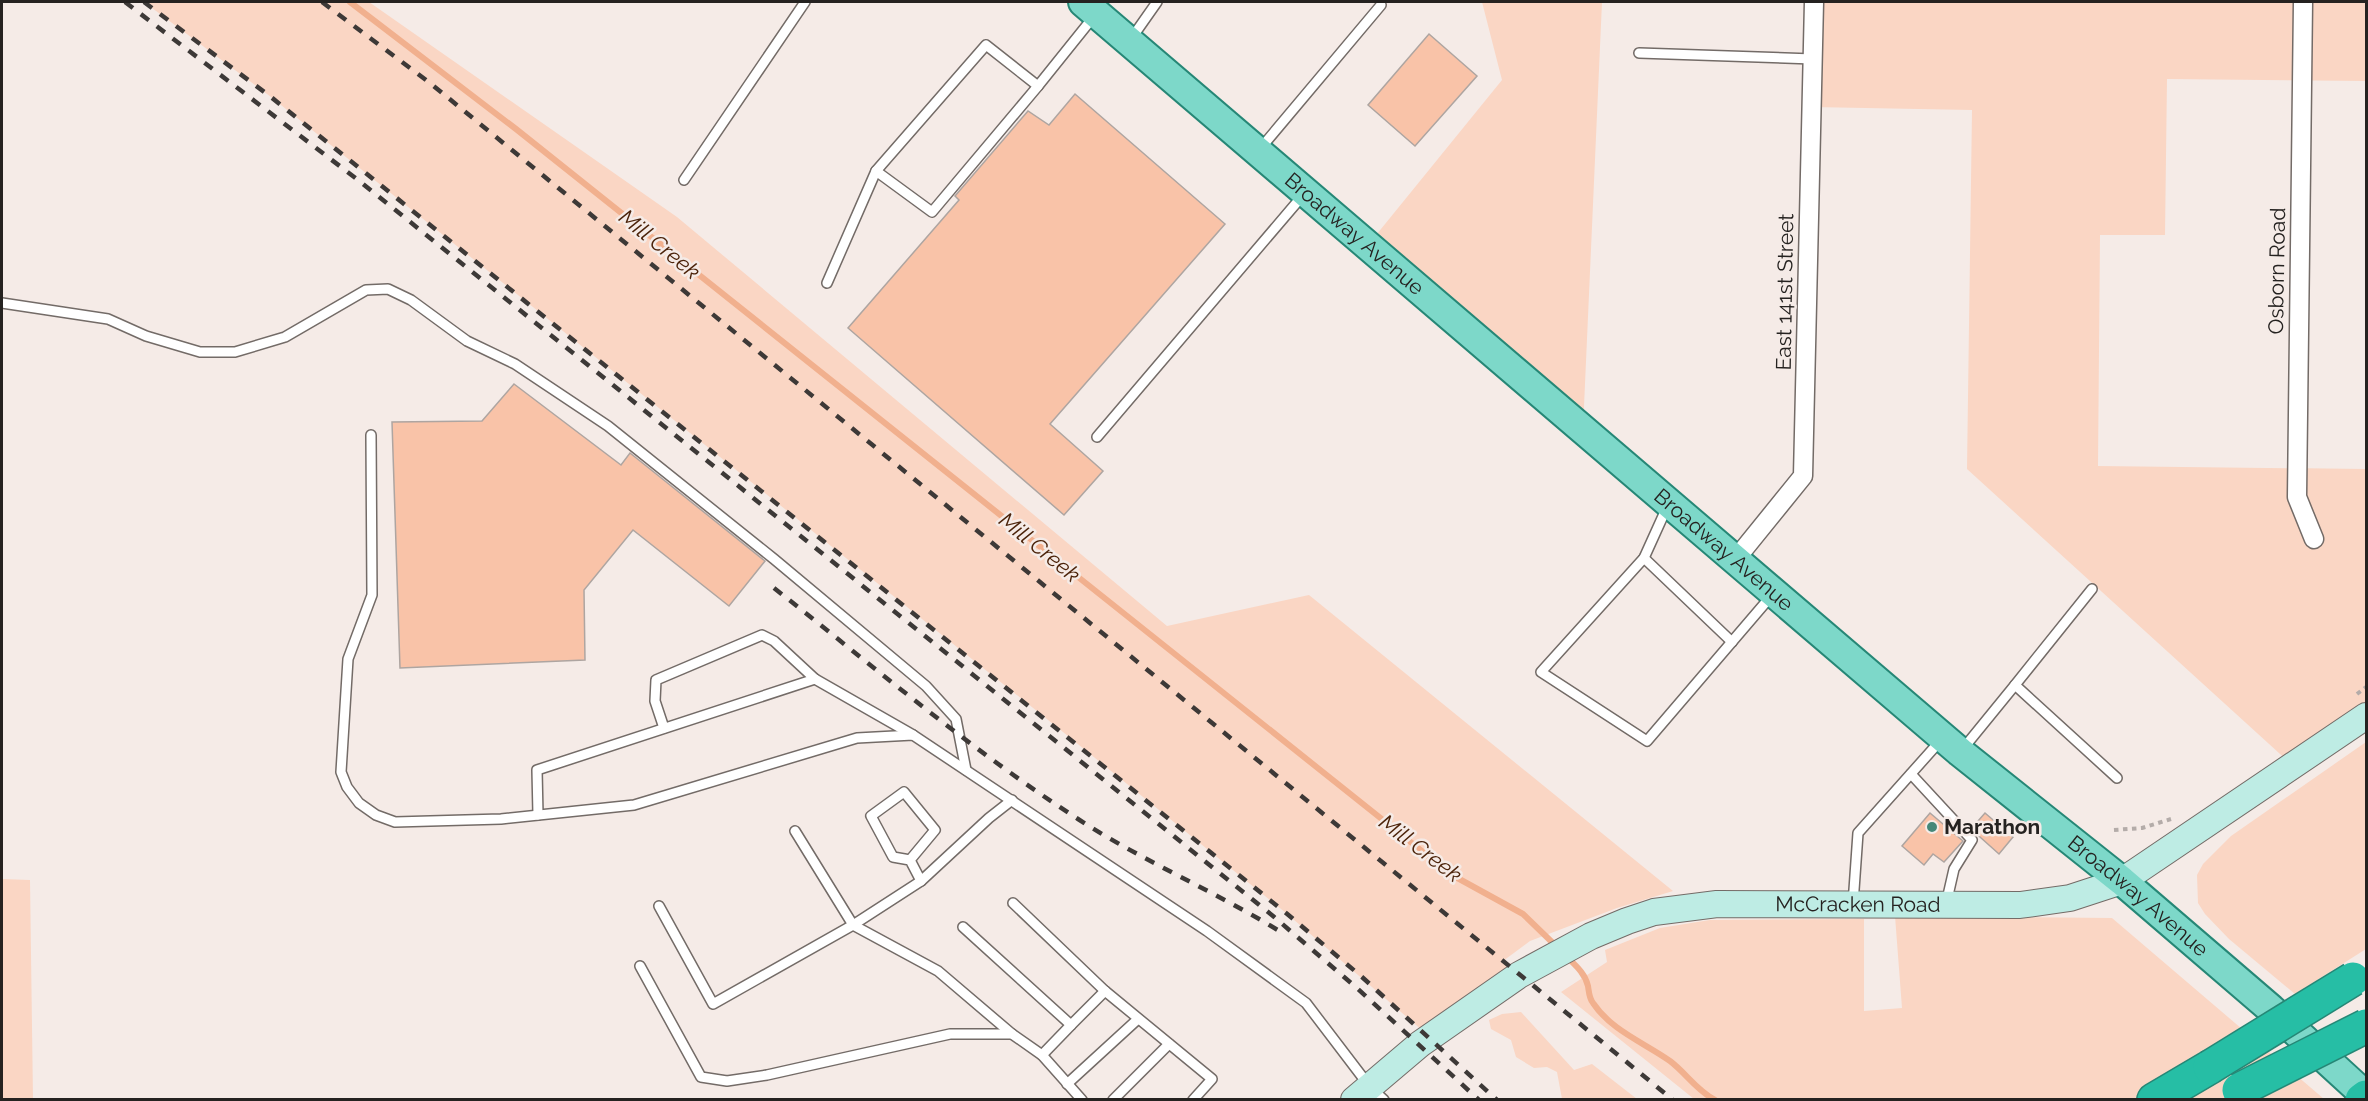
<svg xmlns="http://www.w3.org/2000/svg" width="2368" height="1101" font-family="Raleway,sans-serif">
  <rect width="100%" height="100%" fill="#f5ebe7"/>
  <g fill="#fad6c4">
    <polygon points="144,2 369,2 677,217 1167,626 1309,595 1673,891 1617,908 1530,941 1503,961 1519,975 1430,1037 1286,913 1063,732 271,97"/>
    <polygon points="1482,2 1602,2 1583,429 1368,245 1502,80"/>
    <polygon points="1814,2 2366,2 2366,81 2167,79 2165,235 2100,235 2098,466 2366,469 2366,716 2292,765 1967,469 1972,110 1812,107"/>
    <polygon points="2366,742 2366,949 2295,994 2229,939 2205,914 2198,903 2197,875 2203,864 2231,836"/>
    <polygon points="2,879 30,880 33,1099 2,1099"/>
    <polygon points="1895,916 2112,918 2324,1099 1694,1099 1561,992 1607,962 1605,950 1660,928 1710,920 1864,919 1864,1011 1902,1008"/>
    <polygon points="1521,1012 1574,1070 1592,1064 1637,1099 1562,1099 1557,1072 1547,1067 1534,1068 1516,1057 1511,1040 1491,1029 1489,1020 1502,1014"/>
  </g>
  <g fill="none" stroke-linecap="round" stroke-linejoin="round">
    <g stroke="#f1b08e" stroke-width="6">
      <polyline points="350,2 516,129 1452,875 1523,914 1557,947"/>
      <path d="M1567,957C1575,965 1585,973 1588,986C1589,992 1589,998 1593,1003C1612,1031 1643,1042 1670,1061C1686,1073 1696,1090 1715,1100"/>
    </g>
  </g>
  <g fill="#f9c3a8" stroke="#aea5a1" stroke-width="1.5">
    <polygon points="1429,34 1477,76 1415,146 1368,105"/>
    <polygon points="1075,94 1225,224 1050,424 1103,471 1064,515 848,328 959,200 955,196 1028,111 1049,125"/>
    <polygon points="514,384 621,465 630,453 765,561 729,606 633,530 584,590 585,660 400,668 392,422 482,421"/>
    <polygon points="1930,813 1963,841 1944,862 1933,854 1924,865 1902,846"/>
    <polygon points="1985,813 2013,837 1999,854 1971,829"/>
  </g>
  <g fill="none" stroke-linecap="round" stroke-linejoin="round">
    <defs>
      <g id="lane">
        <polyline points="1131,39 1157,2"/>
        <polyline points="1639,53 1813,59"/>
        <polyline points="1260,149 1381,5"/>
        <polyline points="876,171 932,212 1038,86"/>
        <polyline points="684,180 805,2"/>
        <polyline points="827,283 876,171 986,45 1038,86 1095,15"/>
        <polyline points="2,303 108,319 146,336 200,352 235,352 285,337 366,290 388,289 411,300 467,341 515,364 608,426 774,559 926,686 956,719 966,770"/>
        <polyline points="371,435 372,595 348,659 341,772 347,787 359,803 376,815 395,822 501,819 634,805 857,738 913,735 1207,931 1306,1003 1370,1087 1384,1100"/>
        <polyline points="1097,437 1304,194"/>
        <polyline points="1668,505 1644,558 1541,672 1647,741 1772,595"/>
        <polyline points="1644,558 1732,642"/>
        <polyline points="2015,685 2092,589"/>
        <polyline points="664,728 655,701 656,680 762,635 774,641 815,679"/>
        <polyline points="1962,750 2015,685 2117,778"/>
        <polyline points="1911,774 1972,840 1954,869 1946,904"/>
        <polyline points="538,815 537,770 815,679 913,735"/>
        <polyline points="795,831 853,925 938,971 1012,1034"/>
        <polyline points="910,860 893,857 871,816 904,792 935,830 910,860 921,881"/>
        <polyline points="1013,903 1105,991 1212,1079 1193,1100"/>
        <polyline points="1853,904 1858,833 1941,740"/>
        <polyline points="659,906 713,1004 853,925 921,881 989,818 1012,800"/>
        <polyline points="963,927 1071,1025 1105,991"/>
        <polyline points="640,966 701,1077 727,1081 767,1075 950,1034 1012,1034 1042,1055 1082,1100"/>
        <polyline points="1042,1055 1071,1025"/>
        <polyline points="1067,1084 1138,1019"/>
        <polyline points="1113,1100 1169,1044"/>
      </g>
      <g id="street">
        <polyline points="2303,2 2297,497 2314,539"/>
        <polyline points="1735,560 1803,476 1814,2"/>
      </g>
      <g id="secondary">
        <path id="s1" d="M1354,1100L1420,1044L1519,975L1591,936L1627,921L1654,912L1717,904L2020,905L2070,898L2122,881L2366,716"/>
      </g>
      <g id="primary">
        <path id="s2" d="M1083,2L1960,752L2122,881L2271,1009L2366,1096"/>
      </g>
      <g id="highway">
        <polyline points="2154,1100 2210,1067"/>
        <polyline points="2362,1100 2366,1097"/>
      </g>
    </defs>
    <use href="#lane" stroke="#736b67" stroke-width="12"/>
    <use href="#street" stroke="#736b67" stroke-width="21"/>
    <use href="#secondary" stroke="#736b67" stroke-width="28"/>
    <use href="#primary" stroke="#268776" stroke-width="32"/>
    <use href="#highway" stroke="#268776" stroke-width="36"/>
    <g stroke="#b4aca9" stroke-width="4" stroke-dasharray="4.5 4.5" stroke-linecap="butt">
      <polyline points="2357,694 2366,687"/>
      <polyline points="2114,830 2142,828 2171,819"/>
    </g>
    <use href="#lane" stroke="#fff" stroke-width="9"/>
    <use href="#street" stroke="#fff" stroke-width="18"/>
    <use href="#secondary" stroke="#beece4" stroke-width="26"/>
    <use href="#primary" stroke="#7dd8c9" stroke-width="28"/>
    <use href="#highway" stroke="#26bea5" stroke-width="33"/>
    <g stroke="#3d3937" stroke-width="4.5" stroke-dasharray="10 10" stroke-linecap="butt">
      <polyline points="125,2 358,180 1273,916 1358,989 1479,1100"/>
      <polyline points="144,2 271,97 1286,913 1362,977 1497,1100"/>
      <polyline points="322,2 430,83 1673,1100"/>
      <path d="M774,588C873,666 971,750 1078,819C1144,862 1217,892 1284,934"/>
    </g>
    <defs>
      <g id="highway-bridge">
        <polyline points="2210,1067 2353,979"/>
        <polyline points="2239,1090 2366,1026"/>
      </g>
    </defs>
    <use href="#highway-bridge" stroke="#268776" stroke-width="36" stroke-linecap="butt"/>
    <use href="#highway-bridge" stroke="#26bea5" stroke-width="33"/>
  </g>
  <circle fill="#458879" stroke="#f5ebe7" stroke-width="2" cx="1932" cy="827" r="6"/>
  <g text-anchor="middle" stroke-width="5" stroke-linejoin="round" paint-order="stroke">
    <g font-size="21" fill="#252220" stroke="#f5ebe7">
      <text dy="7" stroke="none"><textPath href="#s2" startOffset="357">Broadway Avenue</textPath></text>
      <text transform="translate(2277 271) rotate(-89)" y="7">Osborn Road</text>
      <text transform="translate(1785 292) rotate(-89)" y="7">East 141st Street</text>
      <text dy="7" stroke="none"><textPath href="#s2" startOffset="843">Broadway Avenue</textPath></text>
      <text dy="7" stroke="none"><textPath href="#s2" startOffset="1383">Broadway Avenue</textPath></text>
      <text dy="7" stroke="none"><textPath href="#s1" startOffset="561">McCracken Road</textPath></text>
    </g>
    <g font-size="21" font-weight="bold" fill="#252220" stroke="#f5ebe7" text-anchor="start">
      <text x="1944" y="834">Marathon</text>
    </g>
    <g font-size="22" font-style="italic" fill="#4c230a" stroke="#f5ebe7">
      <text transform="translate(660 244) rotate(39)" y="8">Mill Creek</text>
      <text transform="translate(1040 547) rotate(39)" y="8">Mill Creek</text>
      <text transform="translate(1421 848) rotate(37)" y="8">Mill Creek</text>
    </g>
  </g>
  <rect width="2368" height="1101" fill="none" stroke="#252220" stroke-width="6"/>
</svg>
